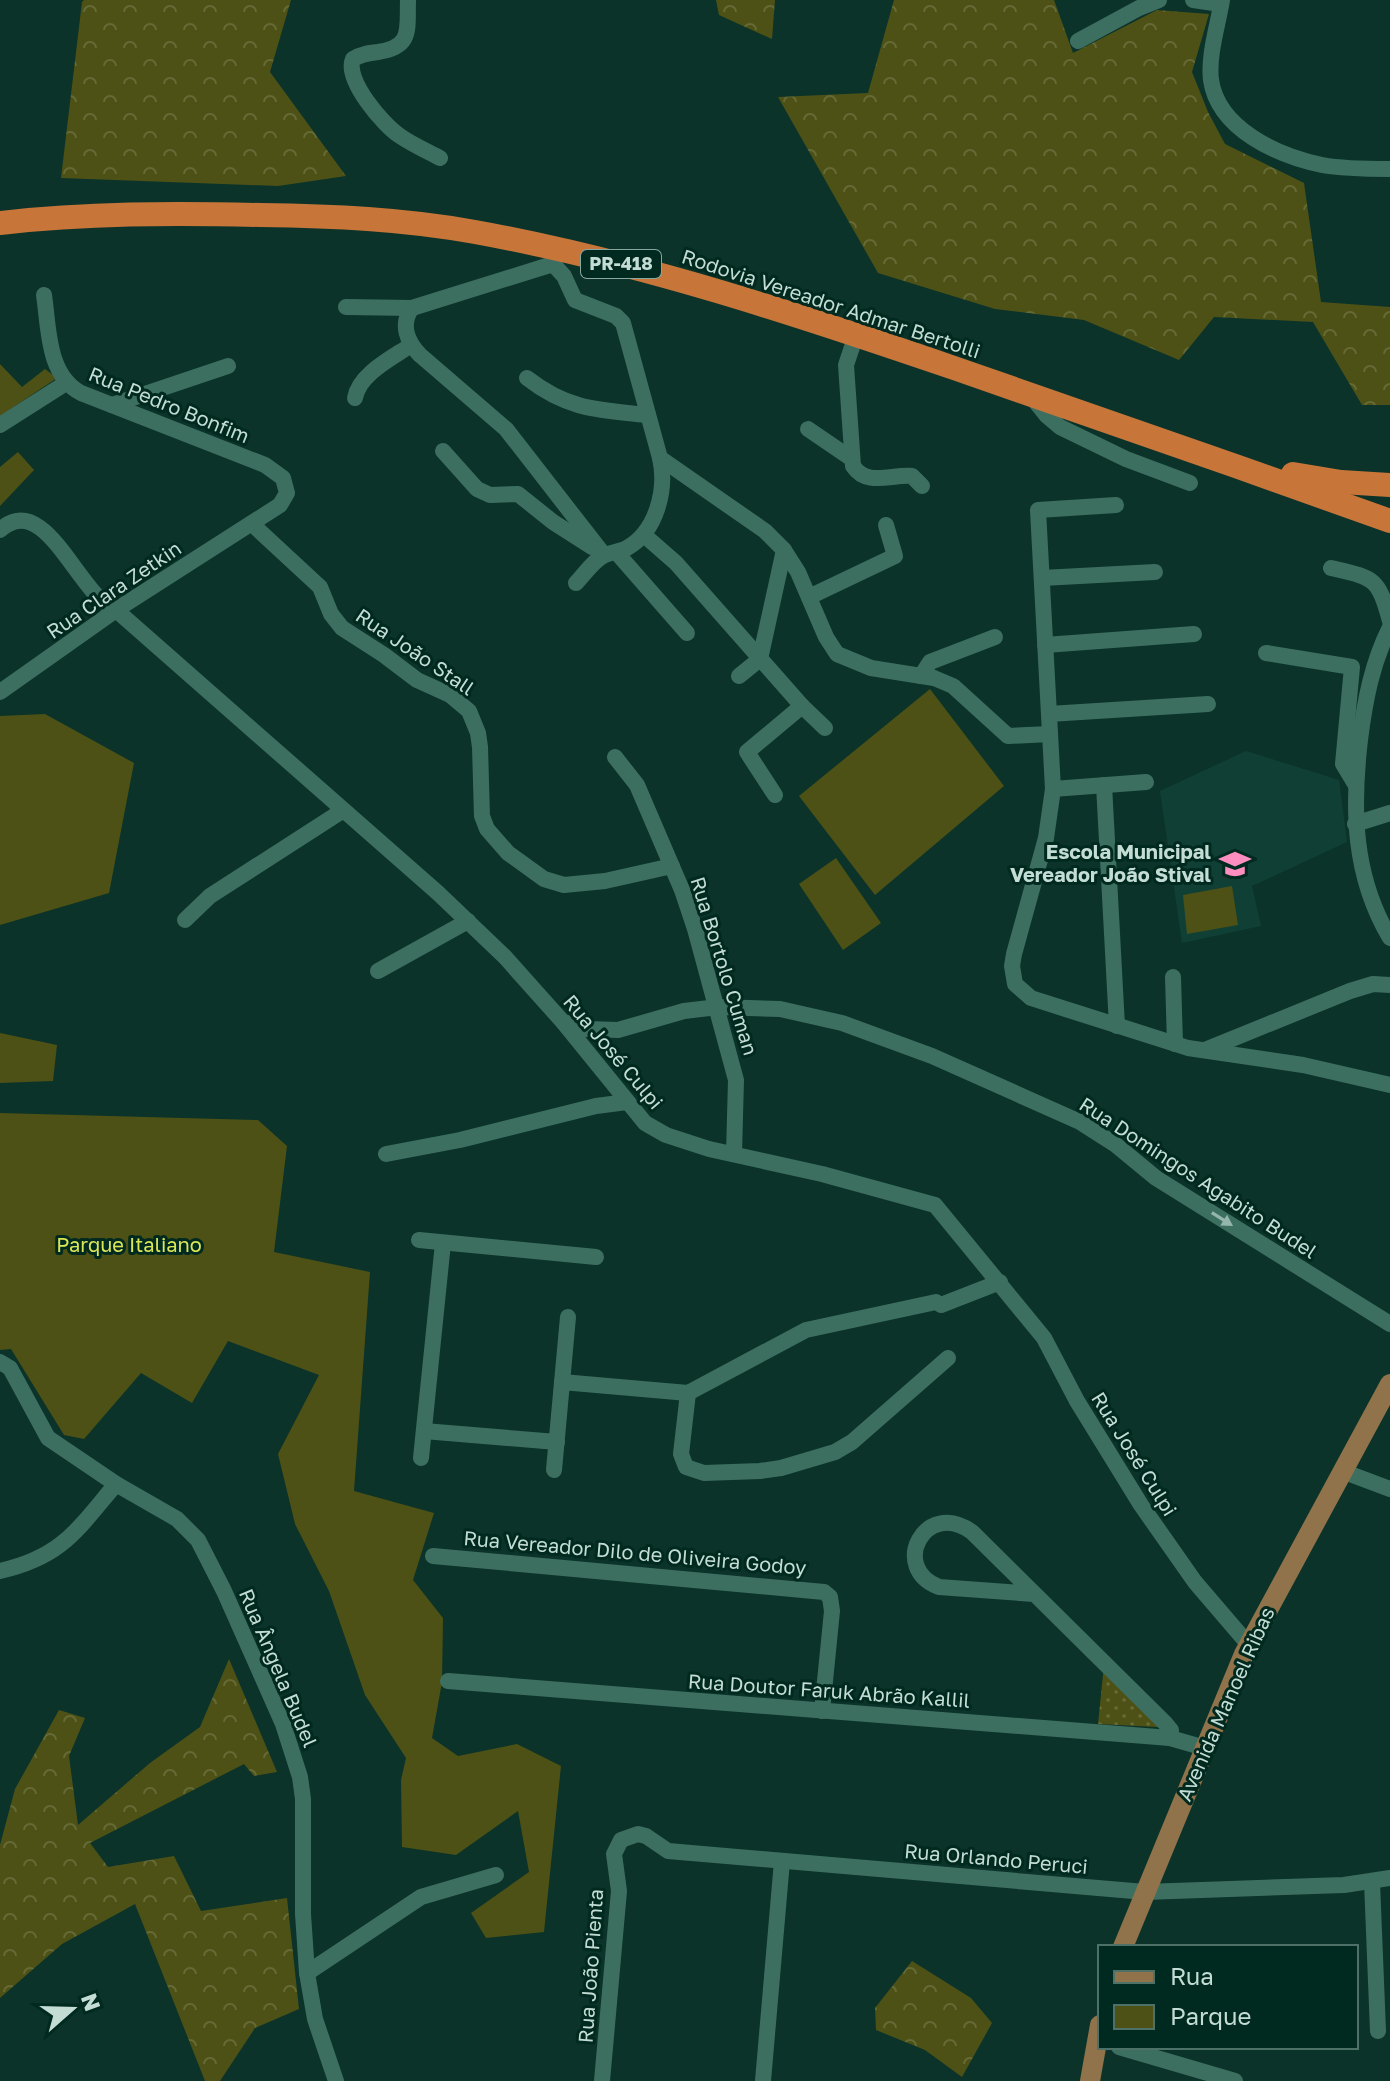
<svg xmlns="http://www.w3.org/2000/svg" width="1390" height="2081" font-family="'Golos Text',sans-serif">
  <defs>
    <pattern id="grass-dots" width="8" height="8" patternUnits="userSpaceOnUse" patternTransform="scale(2)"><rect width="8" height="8" fill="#4d5115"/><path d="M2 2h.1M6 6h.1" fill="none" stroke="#656a36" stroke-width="1.8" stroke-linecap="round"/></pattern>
    <pattern id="forest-crowns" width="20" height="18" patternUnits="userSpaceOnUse" patternTransform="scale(2)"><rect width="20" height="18" fill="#4d5115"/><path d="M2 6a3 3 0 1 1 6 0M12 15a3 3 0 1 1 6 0" fill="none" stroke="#656a36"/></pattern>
  </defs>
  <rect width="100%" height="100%" fill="#0b3329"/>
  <polygon fill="#104035" points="1246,751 1339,780 1347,842 1252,886 1261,926 1182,943 1160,791"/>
  <polygon fill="url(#grass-dots)" points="1104,1665 1159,1725 1157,1727 1098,1724"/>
  <g fill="url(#forest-crowns)">
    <polygon points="84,0 291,0 270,72 346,176 278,186 61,178 82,2"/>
    <polygon points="716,0 775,0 772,39 719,15"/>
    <polygon points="894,0 1054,0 1073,53 1157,10 1209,14 1192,72 1208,112 1225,144 1304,183 1321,302 1390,307 1390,405 1362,405 1313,322 1214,317 1179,360 1084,320 995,309 878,273 778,97 868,93"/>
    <polygon points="229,1659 277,1772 254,1776 244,1764 90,1843 108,1867 174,1856 201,1911 287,1898 299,2009 255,2028 220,2081 205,2081 135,1904 62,1944 0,1998 0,1845 15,1789 59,1710 85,1718 69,1756 78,1825 150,1763 200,1727"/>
    <polygon points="912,1961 971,1998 992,2023 962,2077 925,2050 876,2030 875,2008"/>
  </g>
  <g fill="#4d5115">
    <polygon points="0,364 22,387 45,369 57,378 0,416"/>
    <polygon points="18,452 34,470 0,506 0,467"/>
    <polygon points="930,689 1004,786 875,895 799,796"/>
    <polygon points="45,714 134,763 109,893 0,925 0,716"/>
    <polygon points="836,858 881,923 843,950 799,884"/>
    <polygon points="1232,886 1238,925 1187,934 1183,895"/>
    <polygon points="0,1033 57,1045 53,1081 0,1083"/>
    <polygon points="0,1113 258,1120 287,1146 274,1252 370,1272 354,1491 434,1513 413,1580 443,1618 442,1682 432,1738 458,1756 517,1744 561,1766 544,1932 486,1938 471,1913 529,1872 518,1811 456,1855 402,1847 401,1780 406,1758 365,1695 329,1591 295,1524 278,1454 319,1375 228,1341 192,1403 141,1373 84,1439 64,1435 11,1349 0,1350"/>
  </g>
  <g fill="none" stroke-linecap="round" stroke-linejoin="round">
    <g stroke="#3d6f61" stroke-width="16">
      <path d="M408,0C407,29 413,47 378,52C369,53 361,54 353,59C344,79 383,125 400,136C413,145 427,151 440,158"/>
      <polyline points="1193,0 1221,4"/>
      <path d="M1222,0C1218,25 1208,55 1211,80C1218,129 1278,156 1322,165C1344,169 1367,169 1390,169"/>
      <polyline points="1078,41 1139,8 1159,0"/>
      <polyline points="555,249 553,264 564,276 575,300 616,316 623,323 660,458 765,531 784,550 798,572 826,637 837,654 871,668 934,678 953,686 1008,736 1050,734"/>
      <path d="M553,264L412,308C400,324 407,342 420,355L506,429L604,555"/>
      <polyline points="346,307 412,308"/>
      <path d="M856,335L846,365L853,466C867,487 891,474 912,476L922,486"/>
      <path d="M527,378C568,410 599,410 648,415"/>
      <polyline points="1031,396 1047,416 1060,427 1126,459 1190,483"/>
      <path d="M355,398C359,374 392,358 411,345"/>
      <polyline points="112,405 228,366"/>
      <polyline points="0,425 66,383"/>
      <polyline points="808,429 852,459"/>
      <polyline points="443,451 477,489 490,495 518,494 553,522 592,547"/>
      <polyline points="1116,505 1038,510 1053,789 1046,838 1014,954 1012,966 1015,984 1031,998 1188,1048 1303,1065 1390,1085"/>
      <polyline points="252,524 320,587 331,614 342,628 384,655 417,680 450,695 469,711 478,733 480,747 482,816 487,829 508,853 544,879 564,885 605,881 672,866"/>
      <path d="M0,530C46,489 78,596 116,610L438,893L505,957L563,1022L645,1123L666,1135L709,1149L822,1174L935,1205L1044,1338L1077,1401L1141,1505L1195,1582L1249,1645"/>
      <polyline points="644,535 676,563 802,706 825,728"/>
      <polyline points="617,553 687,633"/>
      <path d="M1331,568C1374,578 1378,577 1390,621"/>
      <polyline points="1042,578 1155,572"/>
      <path d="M576,583C584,575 593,561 603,556C610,552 620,552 627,548C657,531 667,489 660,458"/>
      <polyline points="809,597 895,556 886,525"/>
      <path d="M1390,627C1372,663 1365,700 1360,740C1352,809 1353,876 1390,938"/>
      <polyline points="1045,645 1194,634"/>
      <polyline points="1266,653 1352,667 1343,764 1355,784"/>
      <polyline points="739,676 760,659 784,550"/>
      <polyline points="921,676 930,662 995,637"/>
      <path d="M0,692L116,610L280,505L287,493L283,478L265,465L81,393C47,375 49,328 44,295"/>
      <polyline points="1049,714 1208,704"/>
      <polyline points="615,757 637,785 682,890 695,929 736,1080 734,1154"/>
      <polyline points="1104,785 1117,1026"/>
      <polyline points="1053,789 1146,782"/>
      <polyline points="775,795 747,752 802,706"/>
      <polyline points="1355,824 1390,813"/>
      <polyline points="185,920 210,896 342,811"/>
      <polyline points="378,971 468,921"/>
      <polyline points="1173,977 1175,1044"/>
      <polyline points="563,1022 587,1029 618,1030 684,1011 718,1007 780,1009 842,1023 932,1056 1080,1122 1116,1145 1156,1178 1390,1324"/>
      <polyline points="1205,1050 1350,991 1373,984 1390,985"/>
      <polyline points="386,1154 460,1140 596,1106 627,1102"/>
      <polyline points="419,1240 596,1257"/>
      <polyline points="0,1362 10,1368 48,1438 116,1484 177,1519 198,1540 224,1591 283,1724 300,1777 303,1799 303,1914 307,1973 315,2019 336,2081"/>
      <polyline points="562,1382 688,1393 806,1330 936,1302 941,1305 1000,1282"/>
      <polyline points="688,1393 681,1454 686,1467 704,1473 760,1471 781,1468 835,1452 852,1442 948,1358"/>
      <polyline points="424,1431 557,1442"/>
      <polyline points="421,1458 443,1243"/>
      <polyline points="554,1470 568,1317"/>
      <polyline points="1342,1471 1390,1489"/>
      <polyline points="433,1556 824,1592 830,1597 832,1611 822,1711"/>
      <path d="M0,1571C62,1557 77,1530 116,1484"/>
      <path d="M1034,1594L939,1587C889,1568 925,1498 972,1532L1166,1724L1171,1730L1170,1738"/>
      <polyline points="448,1681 1170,1738 1205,1748"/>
      <polyline points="1372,1882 1378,2031"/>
      <polyline points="307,1973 421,1897 496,1875"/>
      <polyline points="1119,2047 1235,2081"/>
      <polyline points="602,2081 619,1891 614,1854 621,1840 638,1834 646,1836 668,1851 1145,1892 1344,1885 1390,1878"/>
      <polyline points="763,2081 782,1861"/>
    </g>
    <g stroke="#90734a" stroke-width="20">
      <polyline points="1123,1947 1244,1654 1390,1384"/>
      <polyline points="1090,2081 1100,2025"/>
    </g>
    <g stroke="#c8753a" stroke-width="24">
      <path d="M0,223C86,213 173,213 260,215C332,216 404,219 475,232C640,262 796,314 954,368C1100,418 1245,469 1390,521"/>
      <polyline points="1293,474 1341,482 1390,485"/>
    </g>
  </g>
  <defs><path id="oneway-solid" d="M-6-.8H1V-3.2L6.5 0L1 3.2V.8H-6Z" transform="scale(2)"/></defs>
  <use fill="#94b6ac" href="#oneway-solid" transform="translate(1222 1219) rotate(32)"/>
  <defs>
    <symbol id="school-bare" viewBox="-9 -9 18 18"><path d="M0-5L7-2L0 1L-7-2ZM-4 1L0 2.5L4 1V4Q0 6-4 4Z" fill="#fd8ebf" stroke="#00291f" stroke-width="2.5" paint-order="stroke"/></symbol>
  </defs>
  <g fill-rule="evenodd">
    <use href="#school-bare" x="1213" y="842" width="44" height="44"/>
  </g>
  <g text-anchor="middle" stroke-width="6" stroke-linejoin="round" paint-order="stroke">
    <rect fill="#00291f" stroke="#88a79e" stroke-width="2" x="581" y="250" width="80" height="28" rx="6"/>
    <g font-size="18" font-weight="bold" fill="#c3ddd4">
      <text x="621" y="270">PR-418</text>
    </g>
    <g font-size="20" fill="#c3ddd4" stroke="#00291f">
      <text transform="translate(831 304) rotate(18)" y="7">Rodovia Vereador Admar Bertolli</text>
      <text transform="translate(169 405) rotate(22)" y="7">Rua Pedro Bonfim</text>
      <text transform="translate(114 590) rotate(-34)" y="7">Rua Clara Zetkin</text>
      <text transform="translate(415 652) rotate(34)" y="7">Rua João Stall</text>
      <text transform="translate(724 966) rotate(73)" y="7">Rua Bortolo Cuman</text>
      <text transform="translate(613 1052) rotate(50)" y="7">Rua José Culpi</text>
      <text transform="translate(1198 1178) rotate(33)" y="7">Rua Domingos Agabito Budel</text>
      <text transform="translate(1134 1454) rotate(58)" y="7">Rua José Culpi</text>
      <text transform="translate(635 1553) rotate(5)" y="7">Rua Vereador Dilo de Oliveira Godoy</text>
      <text transform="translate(278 1668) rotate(67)" y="7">Rua Ângela Budel</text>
      <text transform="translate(829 1691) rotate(4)" y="7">Rua Doutor Faruk Abrão Kallil</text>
      <text transform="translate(1226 1704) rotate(-66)" y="7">Avenida Manoel Ribas</text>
      <text transform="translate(996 1859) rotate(5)" y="7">Rua Orlando Peruci</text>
      <text transform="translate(591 1966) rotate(-86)" y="7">Rua João Pienta</text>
    </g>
    <g font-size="20" font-weight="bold" fill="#c3ddd4" stroke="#00291f" text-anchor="end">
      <text x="1211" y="859">Escola Municipal<tspan x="1211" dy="23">Vereador João Stival</tspan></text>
    </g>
    <g font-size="20" fill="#dbe657" stroke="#00291f">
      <text x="129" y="1252">Parque Italiano</text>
    </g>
  </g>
  <rect x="1098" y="1945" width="260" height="104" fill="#00291f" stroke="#4e7167" stroke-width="2"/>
  <rect x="1114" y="1971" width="40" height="12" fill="#90734a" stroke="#4e7167" stroke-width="2"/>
  <text x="1170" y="1985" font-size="24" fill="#c3ddd4">Rua</text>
  <rect x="1114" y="2005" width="40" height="24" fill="#4d5115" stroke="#4e7167" stroke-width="2"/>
  <text x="1170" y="2025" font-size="24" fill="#c3ddd4">Parque</text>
  <g transform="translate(72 2009) rotate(70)" stroke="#00291f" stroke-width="6" paint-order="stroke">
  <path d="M0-6L14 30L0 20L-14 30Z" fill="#c3ddd4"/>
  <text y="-12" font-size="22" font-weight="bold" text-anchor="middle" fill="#c3ddd4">N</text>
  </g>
</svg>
